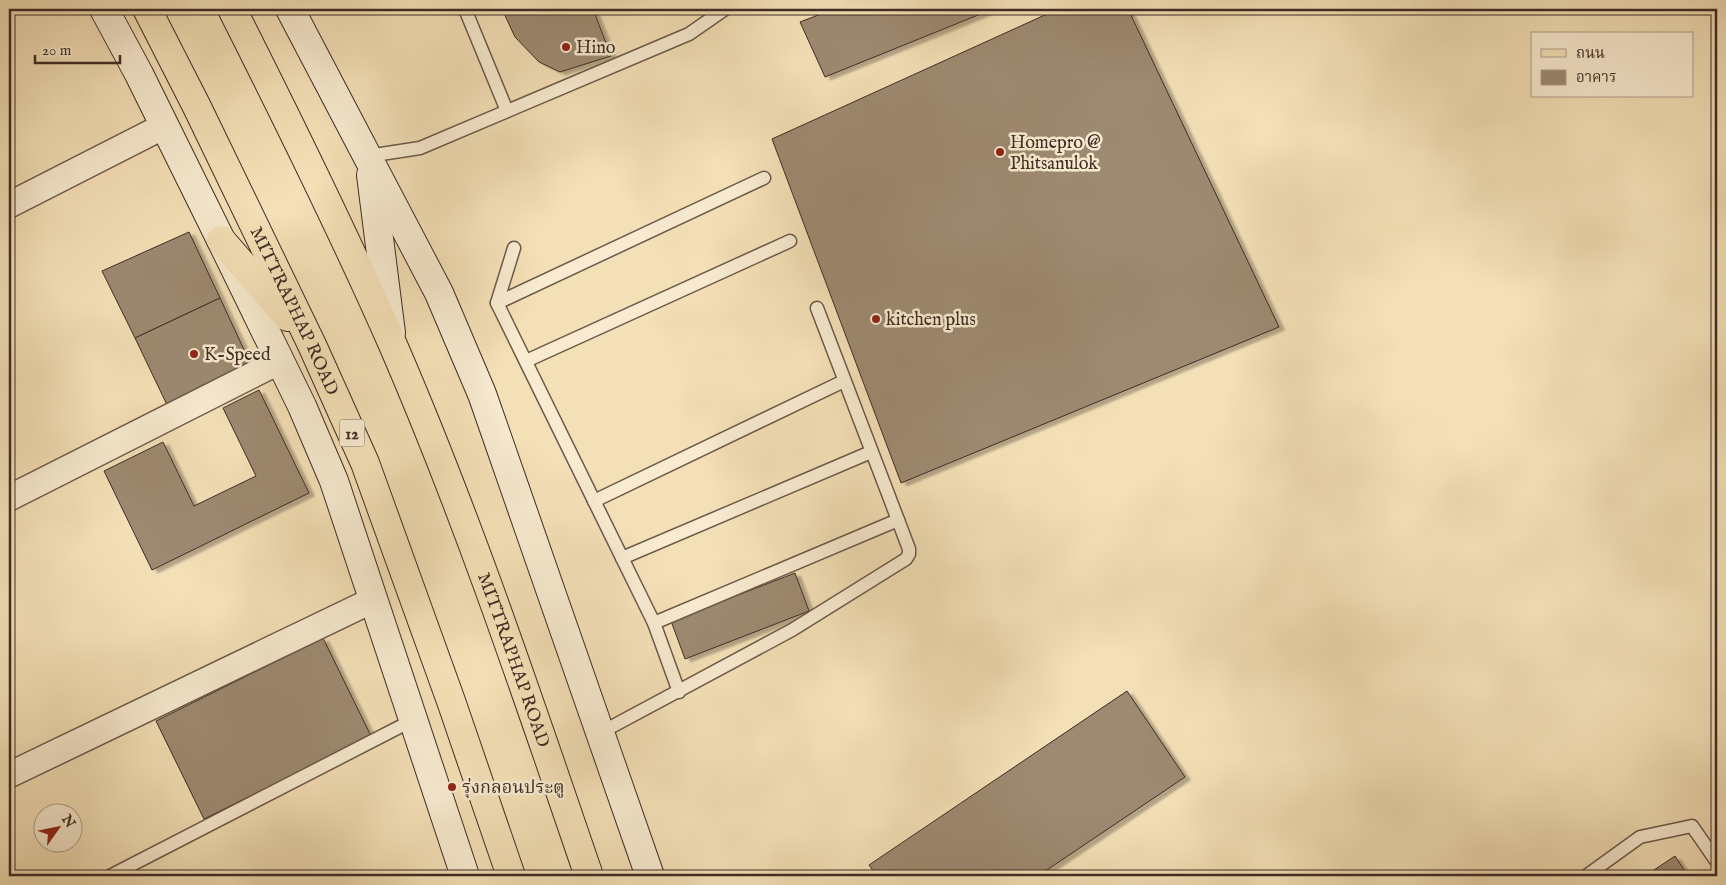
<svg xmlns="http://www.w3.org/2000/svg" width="1726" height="885" font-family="'IM FELL English','Noto Serif Thai',serif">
  <defs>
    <filter id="shadow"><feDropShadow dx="5.5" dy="3" stdDeviation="1" flood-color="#0004"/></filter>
  </defs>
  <rect width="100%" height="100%" fill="#f4e0b7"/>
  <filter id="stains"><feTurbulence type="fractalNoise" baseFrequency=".004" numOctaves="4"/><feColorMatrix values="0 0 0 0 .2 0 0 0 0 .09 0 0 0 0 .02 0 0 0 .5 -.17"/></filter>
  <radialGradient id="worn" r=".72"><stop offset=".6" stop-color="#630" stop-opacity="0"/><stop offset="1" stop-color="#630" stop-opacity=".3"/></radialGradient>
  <g fill="#9d8a71" stroke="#3e2c25" filter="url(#shadow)">
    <polygon points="502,9 593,9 611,56 560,72 539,62 515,37"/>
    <polygon points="834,9 993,9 825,77 800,22"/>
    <polygon points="1058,9 1128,9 1279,327 901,483 772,139"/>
    <polygon points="189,232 220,298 135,338 102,271"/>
    <polygon points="220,298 253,369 169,409 135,338"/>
    <polygon points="259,390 309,493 152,570 104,471 163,442 194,506 256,476 223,408"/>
    <polygon points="795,573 809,611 685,659 671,621"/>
    <polygon points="323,638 371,736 204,819 156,721"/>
    <polygon points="1127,691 1185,777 1038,876 877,876 869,865"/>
    <polygon points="1675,856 1688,876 1645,876"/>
  </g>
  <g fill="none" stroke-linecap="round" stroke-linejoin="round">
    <defs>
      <g id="lane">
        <polyline points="465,9 507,111"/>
        <polyline points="368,156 420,148 689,34 725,9"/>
        <polyline points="514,248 497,303 654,623"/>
        <polyline points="497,303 764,178"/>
        <polyline points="526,361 790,241"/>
        <polyline points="594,501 844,381"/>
        <polyline points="622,558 871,452"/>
        <polyline points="679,692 654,623 898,520"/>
        <polyline points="600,733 792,630 906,559 909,554 909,549 898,520 817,308"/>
        <polyline points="110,876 413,720"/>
        <polyline points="1586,876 1640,837 1692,826 1717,862"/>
      </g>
      <g id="street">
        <polyline points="9,205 164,126"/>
        <polyline points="9,498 280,361"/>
        <polyline points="9,775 373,600"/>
      </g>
      <g id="secondary">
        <polyline points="104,9 139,74 221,240 302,406 334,481 465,876"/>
        <polyline points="290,9 439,293 482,394 650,876"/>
        <polyline points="371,175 391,333"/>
      </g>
      <g id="primary">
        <path id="s1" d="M147,9L197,107L312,345L365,463L451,701L511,876"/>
        <path id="s2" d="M232,9C288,120 343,231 393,345C468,518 528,698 589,876"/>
        <polyline points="221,240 288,317"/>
      </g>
    </defs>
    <use href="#lane" stroke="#6c594a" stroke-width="15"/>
    <use href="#street" stroke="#6c594a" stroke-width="28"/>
    <use href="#secondary" stroke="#3e2c25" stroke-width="30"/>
    <use href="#primary" stroke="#3e2c25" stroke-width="30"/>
    <use href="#lane" stroke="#f8ebd0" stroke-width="12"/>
    <use href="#street" stroke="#f8ebd0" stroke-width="25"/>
    <use href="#secondary" stroke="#f8ebd0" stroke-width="28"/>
    <use href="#primary" stroke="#f4e0b7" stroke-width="28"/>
  </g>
  <g fill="#8f2418" stroke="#f8ebd0" stroke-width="2">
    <circle cx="566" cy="47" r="5"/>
    <circle cx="1000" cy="152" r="5"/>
    <circle cx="876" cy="319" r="5"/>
    <circle cx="194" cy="354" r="5"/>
    <circle cx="452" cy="787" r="5"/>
  </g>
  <g text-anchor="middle" stroke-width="5" stroke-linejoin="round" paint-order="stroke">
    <rect fill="#f8ebd0" stroke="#766558" stroke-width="1" x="339.5" y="419.5" width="25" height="27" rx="4"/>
    <g font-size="16" font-weight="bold" fill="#3e2c25">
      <text x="352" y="439">12</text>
    </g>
    <g font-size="18" fill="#3e2c25" stroke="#f8ebd0" text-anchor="start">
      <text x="576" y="53">Hino</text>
      <text x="1010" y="148">Homepro @<tspan x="1010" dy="21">Phitsanulok</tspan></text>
      <text x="886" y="325">kitchen plus</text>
      <text x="204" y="360">K-Speed</text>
      <text x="462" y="793">รุ่งกลอนประตู</text>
    </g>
    <g font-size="18" fill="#3e2c25" stroke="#f8ebd0">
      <text dy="6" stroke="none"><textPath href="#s1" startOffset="336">MITTRAPHAP ROAD</textPath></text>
      <text dy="6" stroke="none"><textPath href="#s2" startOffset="710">MITTRAPHAP ROAD</textPath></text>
    </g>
  </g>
  <rect width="1726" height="885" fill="none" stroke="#f4e0b7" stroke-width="30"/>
  <rect x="10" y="10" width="1706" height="865" fill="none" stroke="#3e2c25" stroke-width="2.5"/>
  <rect x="15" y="15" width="1696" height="855" fill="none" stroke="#3e2c25"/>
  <rect x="1531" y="32" width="162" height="65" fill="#f8ebd0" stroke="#ae9f8c"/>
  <rect x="1541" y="49" width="25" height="8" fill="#f4e0b7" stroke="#ae9f8c"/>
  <text x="1576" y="58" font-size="15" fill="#3e2c25">ถนน</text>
  <rect x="1541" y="70" width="25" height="15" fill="#9d8a71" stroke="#ae9f8c"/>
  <text x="1576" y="82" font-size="15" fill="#3e2c25">อาคาร</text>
  <g transform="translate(58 828) rotate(57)"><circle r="24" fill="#f8ebd0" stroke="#ae9f8c"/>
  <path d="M0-4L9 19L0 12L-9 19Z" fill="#8f2418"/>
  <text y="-8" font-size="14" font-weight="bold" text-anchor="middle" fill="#3e2c25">N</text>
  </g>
  <path d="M35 55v8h85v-8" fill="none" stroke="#3e2c25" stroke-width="2.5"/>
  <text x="42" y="55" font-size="15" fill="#3e2c25" stroke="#f8ebd0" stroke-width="4" paint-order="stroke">20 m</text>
  <rect width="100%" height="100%" filter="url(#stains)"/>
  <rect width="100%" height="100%" fill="url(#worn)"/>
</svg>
